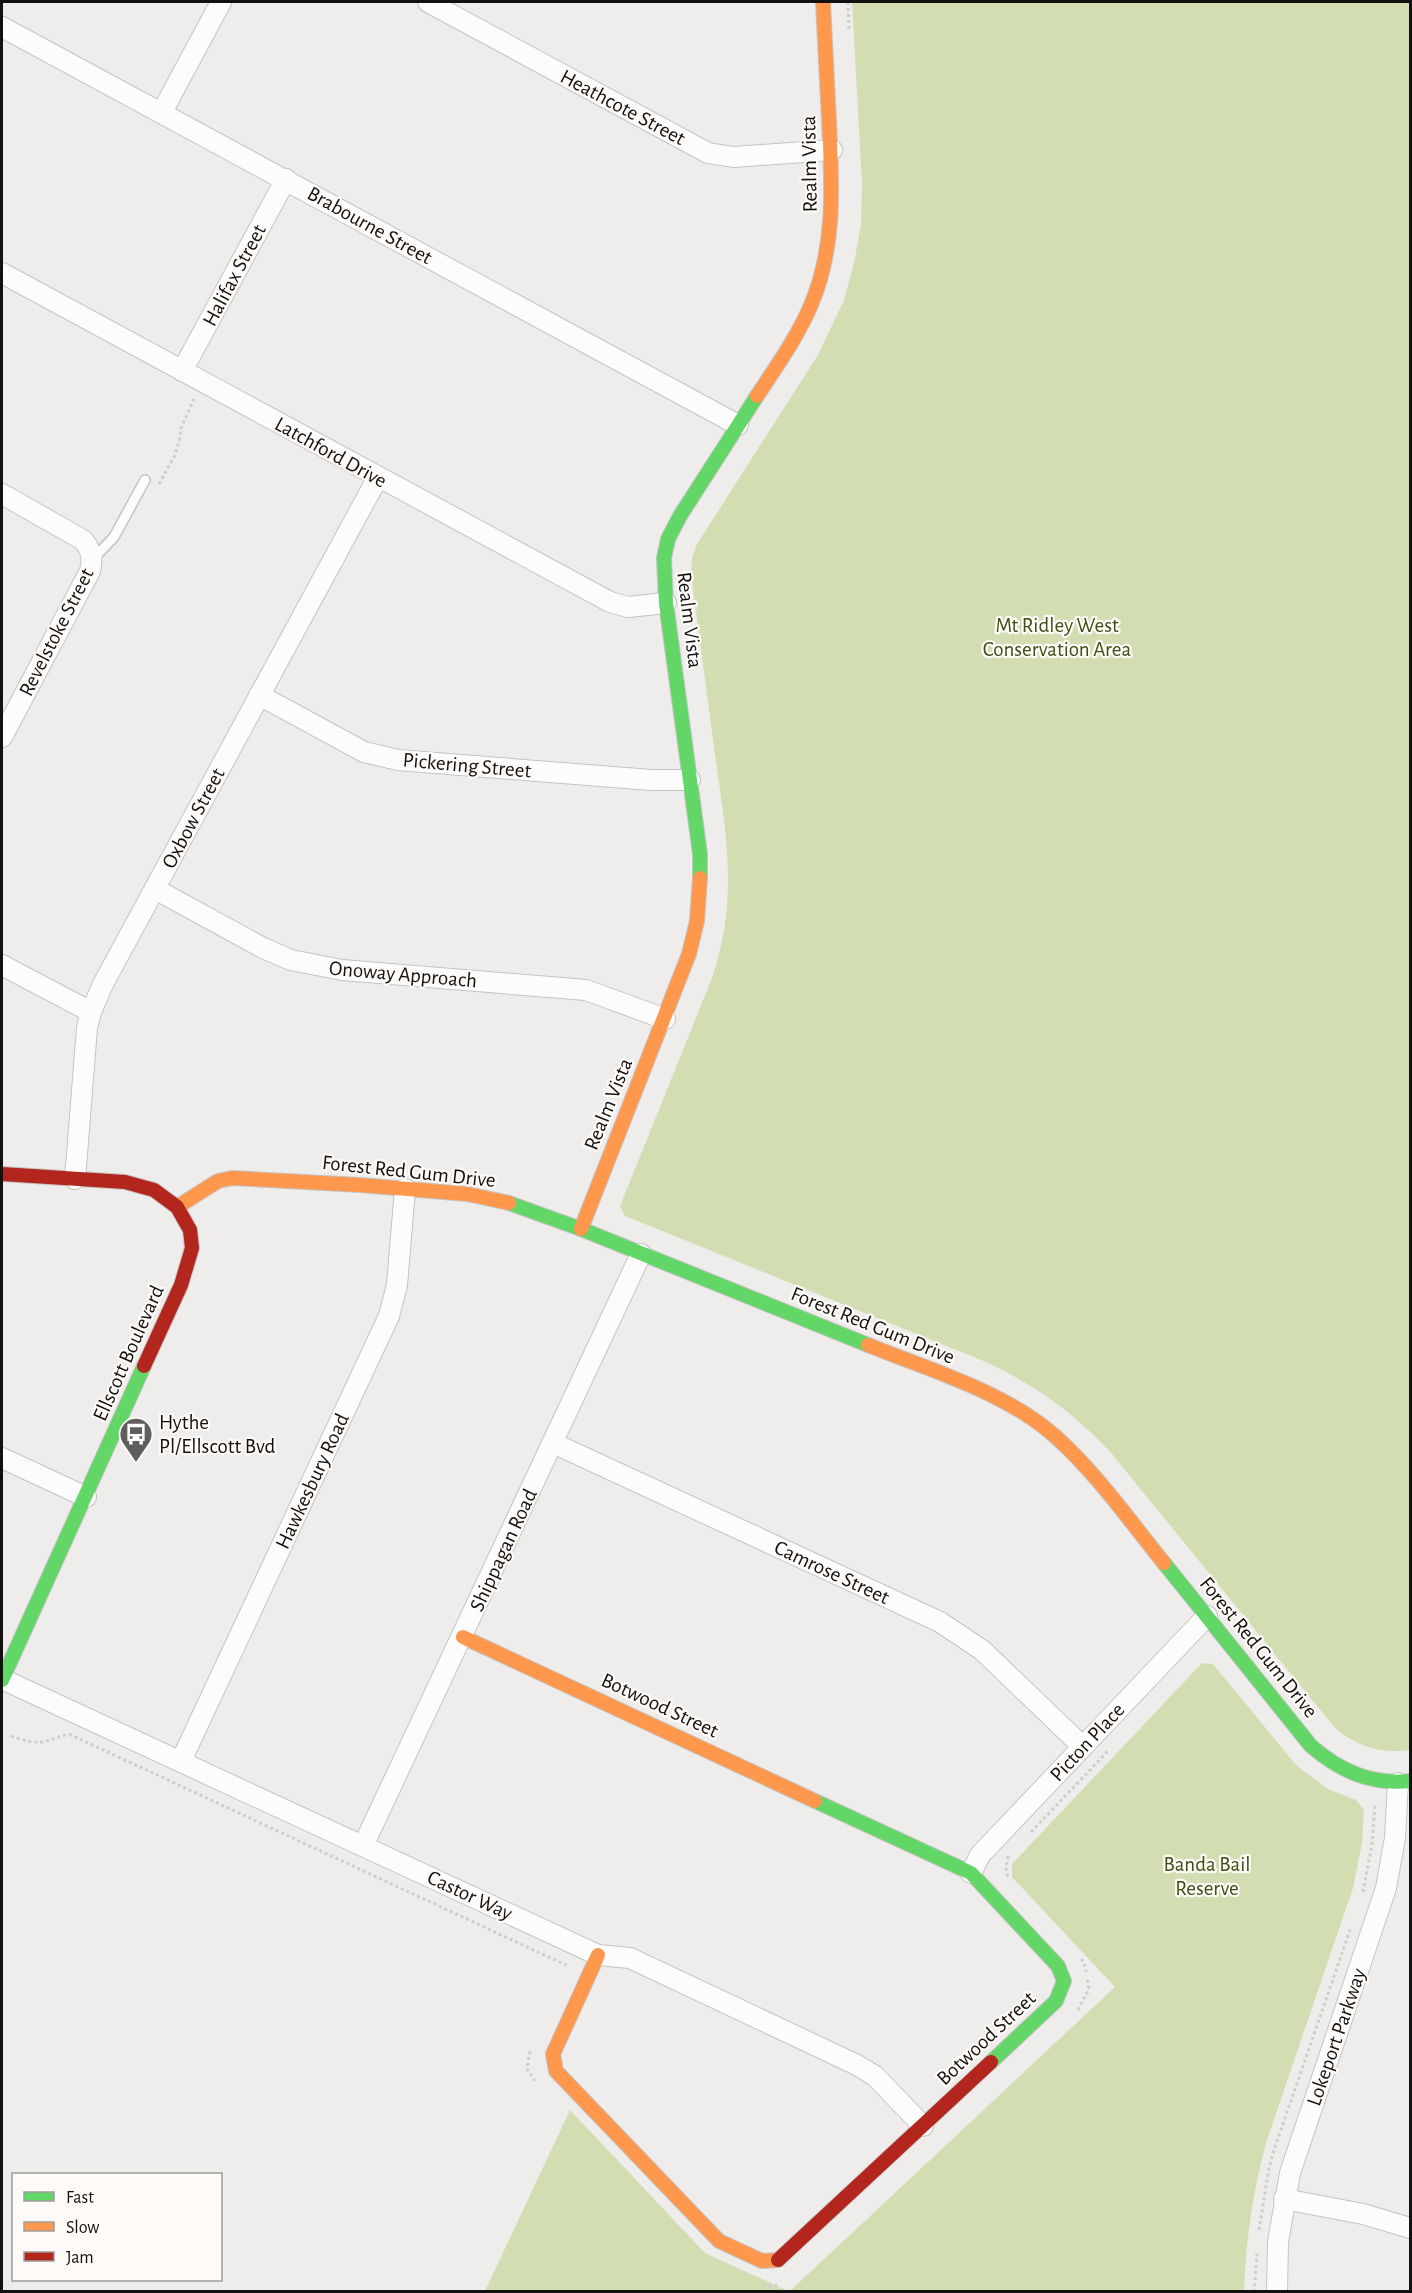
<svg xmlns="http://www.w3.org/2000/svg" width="1412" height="2293" font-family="'Alegreya Sans',sans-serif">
  <rect width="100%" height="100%" fill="#efedeb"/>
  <g fill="#d3ddb2">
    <path d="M852,2H1410V1750C1381,1754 1358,1747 1335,1728L1112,1454C1076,1414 1035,1385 986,1362L625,1216L620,1206L712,978C740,896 725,829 714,747C706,689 699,632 691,574L692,558L697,544L818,355L844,300L854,263L861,225L862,183Z"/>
    <path d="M1202,1663L1213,1664L1296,1765L1328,1789L1356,1800L1364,1810L1362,1843L1353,1888L1267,2140C1253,2190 1246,2239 1244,2291H790L1115,1987L1012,1877V1864Z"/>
    <polygon points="570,2110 705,2253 788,2291 485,2291"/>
  </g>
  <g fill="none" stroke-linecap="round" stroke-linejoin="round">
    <defs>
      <polyline id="lane" points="93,559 114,537 145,480"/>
      <g id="street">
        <polyline points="428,2 708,153 733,157 832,150"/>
        <polyline points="2,27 738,425"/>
        <polyline points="162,112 221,2"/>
        <polyline points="2,273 610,602 628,607 666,603"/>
        <polyline points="182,371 286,179"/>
        <path d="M2,494L83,540C92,551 93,558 90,571L2,737"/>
        <polyline points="259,695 364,752 398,760 651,780 690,780"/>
        <polyline points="155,889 263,948 291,960 342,970 586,990 665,1019"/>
        <polyline points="2,965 91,1012"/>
        <polyline points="75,1179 87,1028 91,1012 103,984 378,477"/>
        <polyline points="553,1443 940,1622 982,1650 1082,1746"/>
        <polyline points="2,1458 86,1497"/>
        <polyline points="2,1679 598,1955 630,1958 857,2065 875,2076 923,2126"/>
        <polyline points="181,1761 389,1316 397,1285 405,1189"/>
        <polyline points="363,1846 641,1254"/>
        <polyline points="971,1873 980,1855 1207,1616"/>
        <polyline points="1284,2199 1363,2214 1410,2228"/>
        <polyline points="1277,2292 1278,2242 1290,2173 1386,1888 1395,1838 1398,1783"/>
      </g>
      <g id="fast">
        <polyline points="700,878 700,854 666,603 664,558 668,539 680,516 757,396"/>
        <polyline points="509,1203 581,1229 868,1345"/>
        <path d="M1164,1563L1311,1746C1340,1771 1371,1785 1410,1781"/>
        <polyline points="2,1680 144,1366"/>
        <polyline points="815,1801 971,1873 1058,1966 1064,1981 1056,2001 991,2062"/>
      </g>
      <g id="slow">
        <path d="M757,396C776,367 797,338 811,305C836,246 832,184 829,121C827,81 825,42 823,2"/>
        <polyline points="177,1207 218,1181 232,1178 360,1185 467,1194 509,1203"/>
        <polyline points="581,1229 689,954 697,921 700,878"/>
        <path d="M868,1345C930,1370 1006,1392 1056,1437C1097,1474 1129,1520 1164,1563"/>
        <polyline points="463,1637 815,1801"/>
        <polyline points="598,1955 553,2054 556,2071 719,2241 762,2261 778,2260"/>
      </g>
      <g id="jam">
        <polyline points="2,1174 125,1182 154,1190 177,1207 190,1230 192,1248 181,1285 144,1366"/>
        <polyline points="778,2260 991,2062"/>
      </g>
    </defs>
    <use href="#lane" stroke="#c5c4c3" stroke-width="12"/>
    <use href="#street" stroke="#c5c4c3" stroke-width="22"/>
    <use href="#fast" stroke="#c5c4c3" stroke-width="16"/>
    <use href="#slow" stroke="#c5c4c3" stroke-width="16"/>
    <use href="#jam" stroke="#c5c4c3" stroke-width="16"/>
    <g stroke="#cececd" stroke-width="3" stroke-dasharray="3 3" stroke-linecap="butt">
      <polyline points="848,2 849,30"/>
      <polyline points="159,484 175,455 179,442 181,428 194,399"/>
      <path d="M11,1736C44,1747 39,1742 69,1734L568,1966"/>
      <polyline points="1031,1832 1109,1750"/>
      <polyline points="1008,1856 1006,1868 1008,1878"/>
      <polyline points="1363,1892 1372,1844 1375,1804"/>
      <polyline points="1081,1959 1084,1962 1086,1972"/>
      <polyline points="1078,2010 1089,1989 1087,1978"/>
      <polyline points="530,2051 527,2069 535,2081"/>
      <polyline points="1259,2230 1269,2168 1275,2147 1350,1930"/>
      <polyline points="763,2284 768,2286 777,2285"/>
      <polyline points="1254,2292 1257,2254"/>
    </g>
    <use href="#lane" stroke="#fdfcfc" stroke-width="9"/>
    <use href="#street" stroke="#fdfcfc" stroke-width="20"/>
    <use href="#fast" stroke="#63d668" stroke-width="14"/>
    <use href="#slow" stroke="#ff974d" stroke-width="14"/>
    <use href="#jam" stroke="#b3261e" stroke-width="14"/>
  </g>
  <defs>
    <symbol id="bus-pin" viewBox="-11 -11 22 30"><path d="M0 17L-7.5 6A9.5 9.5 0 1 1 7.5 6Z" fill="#5f5e5d" stroke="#fdfaf7"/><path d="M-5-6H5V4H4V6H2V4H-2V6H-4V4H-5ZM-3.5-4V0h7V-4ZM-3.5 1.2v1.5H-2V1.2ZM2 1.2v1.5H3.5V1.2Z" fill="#fff"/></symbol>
  </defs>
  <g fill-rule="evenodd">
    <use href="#bus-pin" x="117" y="1415" width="38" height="52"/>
  </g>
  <g text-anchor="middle" stroke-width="4.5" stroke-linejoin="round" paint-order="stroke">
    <g font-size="21" fill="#121110" stroke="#fdfaf7">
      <text transform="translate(623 107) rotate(28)" y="7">Heathcote Street</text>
      <text transform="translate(809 164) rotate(-91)" y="7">Realm Vista</text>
      <text transform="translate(370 225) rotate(29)" y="7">Brabourne Street</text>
      <text transform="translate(234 275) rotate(-62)" y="7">Halifax Street</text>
      <text transform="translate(331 452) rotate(29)" y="7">Latchford Drive</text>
      <text transform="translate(690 620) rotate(83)" y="7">Realm Vista</text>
      <text transform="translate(56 632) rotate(-63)" y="7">Revelstoke Street</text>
      <text transform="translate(467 765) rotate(5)" y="7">Pickering Street</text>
      <text transform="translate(193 818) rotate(-62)" y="7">Oxbow Street</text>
      <text transform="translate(403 974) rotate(5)" y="7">Onoway Approach</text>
      <text transform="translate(608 1104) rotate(-68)" y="7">Realm Vista</text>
      <text transform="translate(409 1171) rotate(6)" y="7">Forest Red Gum Drive</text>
      <text transform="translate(873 1325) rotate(22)" y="7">Forest Red Gum Drive</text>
      <text transform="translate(128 1353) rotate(-66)" y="7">Ellscott Boulevard</text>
      <text transform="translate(312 1481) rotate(-65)" y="7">Hawkesbury Road</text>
      <text transform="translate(503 1550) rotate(-65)" y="7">Shippagan Road</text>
      <text transform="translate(832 1572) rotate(25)" y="7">Camrose Street</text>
      <text transform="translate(1259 1647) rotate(51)" y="7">Forest Red Gum Drive</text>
      <text transform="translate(660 1705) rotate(25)" y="7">Botwood Street</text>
      <text transform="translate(1087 1742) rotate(-47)" y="7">Picton Place</text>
      <text transform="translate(470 1895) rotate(25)" y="7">Castor Way</text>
      <text transform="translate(1336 2037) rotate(-71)" y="7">Lokeport Parkway</text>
      <text transform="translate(986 2038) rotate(-43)" y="7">Botwood Street</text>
    </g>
    <g font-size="21" fill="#414e13" stroke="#fdfaf7">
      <text x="1057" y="632">Mt Ridley West<tspan x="1057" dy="24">Conservation Area</tspan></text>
      <text x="1207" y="1871">Banda Bail<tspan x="1207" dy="24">Reserve</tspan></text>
    </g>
    <g font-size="21" fill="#121110" stroke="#fdfaf7" text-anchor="start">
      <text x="159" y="1429">Hythe<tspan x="159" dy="24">Pl/Ellscott Bvd</tspan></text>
    </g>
  </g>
  <rect width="1412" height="2293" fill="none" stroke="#121110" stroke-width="6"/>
  <rect x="12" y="2173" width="210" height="108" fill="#fdfaf7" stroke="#9f9d9b" stroke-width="1.5"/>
  <rect x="24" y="2192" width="30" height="9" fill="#63d668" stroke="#9f9d9b" stroke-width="1.5"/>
  <text x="66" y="2203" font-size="18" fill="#121110">Fast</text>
  <rect x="24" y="2222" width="30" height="9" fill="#ff974d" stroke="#9f9d9b" stroke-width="1.5"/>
  <text x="66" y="2233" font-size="18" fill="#121110">Slow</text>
  <rect x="24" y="2252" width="30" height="9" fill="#b3261e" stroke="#9f9d9b" stroke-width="1.5"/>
  <text x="66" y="2263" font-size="18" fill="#121110">Jam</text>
</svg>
